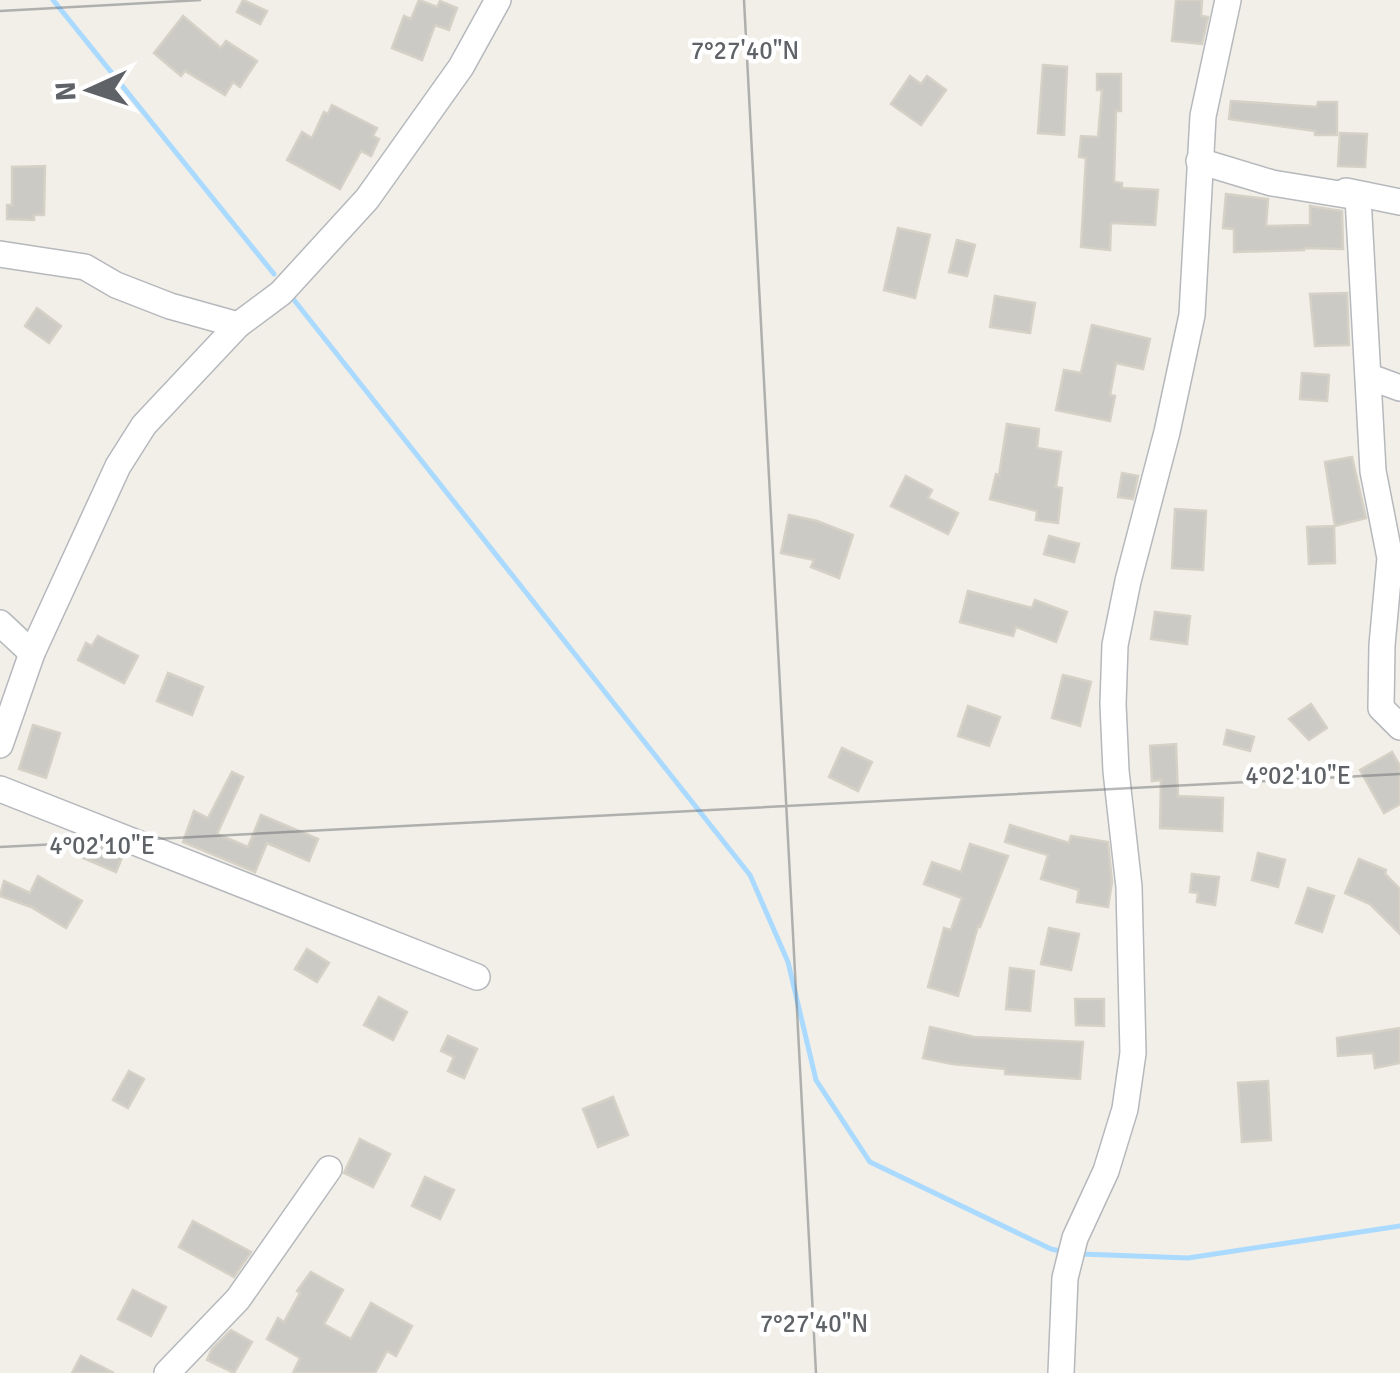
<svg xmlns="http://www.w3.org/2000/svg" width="1400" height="1373" font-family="Signika,sans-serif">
  <rect width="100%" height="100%" fill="#f1efe8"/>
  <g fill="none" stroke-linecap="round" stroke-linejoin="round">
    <g stroke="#aadaff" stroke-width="5">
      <polyline points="53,0 274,274"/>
      <polyline points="294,300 750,875 788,962 816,1080 870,1162 1051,1249 1065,1252"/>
      <polyline points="1081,1254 1188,1258 1400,1226"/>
    </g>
  </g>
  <g fill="#cccac5" stroke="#d6d1c6" stroke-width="2.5">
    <polygon points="243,0 267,11 260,24 237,12"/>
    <polygon points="419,0 437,7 440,1 457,8 449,30 435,25 422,60 392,48 404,16 411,19"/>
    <polygon points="1176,0 1202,0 1201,16 1208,17 1202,44 1172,41"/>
    <polygon points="183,16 221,48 226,41 257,61 240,87 233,82 225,95 185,71 181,76 154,53"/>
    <polygon points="1043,65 1067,67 1064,135 1038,133"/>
    <polygon points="1097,74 1121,74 1121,111 1116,111 1114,182 1122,183 1122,188 1158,190 1155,225 1111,223 1110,250 1081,247 1086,158 1079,157 1081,136 1098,137 1102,90 1097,90"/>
    <polygon points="910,76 921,84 927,76 946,90 921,125 891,104"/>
    <polygon points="1231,101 1317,107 1318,102 1337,102 1337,135 1315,135 1315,131 1229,119"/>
    <polygon points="332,105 377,128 373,136 379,139 371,156 361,151 340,189 287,160 302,132 312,138 324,112 328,114"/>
    <polygon points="1340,133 1367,134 1365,167 1338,166"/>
    <polygon points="45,166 44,215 34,215 34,220 7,219 7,205 12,205 12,167"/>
    <polygon points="1226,194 1268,199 1266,226 1310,225 1310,206 1342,211 1343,249 1304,248 1304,250 1234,252 1234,229 1223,228"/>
    <polygon points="898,228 930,235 915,298 884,290"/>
    <polygon points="957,240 975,245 967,276 949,272"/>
    <polygon points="1347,293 1349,345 1315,346 1310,294"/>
    <polygon points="995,296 1035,303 1030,333 990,327"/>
    <polygon points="37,308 61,326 49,343 25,326"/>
    <polygon points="1092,325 1150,339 1143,369 1116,363 1110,395 1115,396 1110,421 1056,410 1064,370 1081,373"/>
    <polygon points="1302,373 1329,375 1327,401 1300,399"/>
    <polygon points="1007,424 1039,429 1037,448 1061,452 1056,487 1062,488 1058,523 1036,520 1037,511 990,499 996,474 999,475"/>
    <polygon points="1352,457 1366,518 1335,526 1325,462"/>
    <polygon points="1122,473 1138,476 1133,499 1118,497"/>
    <polygon points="906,476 932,490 928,498 958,513 948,534 891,506"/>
    <polygon points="1175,509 1206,511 1203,570 1172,568"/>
    <polygon points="789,515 817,521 853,535 839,578 811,567 814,560 781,553"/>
    <polygon points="1334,526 1335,563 1309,564 1307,527"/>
    <polygon points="1049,536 1079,544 1074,562 1044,554"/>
    <polygon points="968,591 1032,608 1035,600 1067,612 1056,642 1016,627 1013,636 960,622"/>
    <polygon points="1155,612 1190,616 1187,644 1151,639"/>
    <polygon points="98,636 138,656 124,683 78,660 86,643 92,646"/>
    <polygon points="168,673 203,687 192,715 157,701"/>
    <polygon points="1063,675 1091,682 1080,726 1052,718"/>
    <polygon points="1311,704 1327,728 1309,740 1289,719"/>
    <polygon points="968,706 1000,717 989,746 958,736"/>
    <polygon points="33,725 60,733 46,778 19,769"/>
    <polygon points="1227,730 1254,737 1250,751 1224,744"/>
    <polygon points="1176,744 1178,796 1223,798 1222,831 1160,828 1161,780 1152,781 1150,746"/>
    <polygon points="842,748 872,762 858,791 829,777"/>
    <polygon points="1392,752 1400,766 1400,804 1384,813 1360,770"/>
    <polygon points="232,772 243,777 217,834 248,847 261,815 318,839 309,861 267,843 255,872 183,842 194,811 208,818"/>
    <polygon points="1010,825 1069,843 1071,836 1108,842 1112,882 1108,907 1077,902 1079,890 1041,879 1048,855 1005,842"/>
    <polygon points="88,841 123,855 116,872 81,857"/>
    <polygon points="970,844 1008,856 980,927 978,926 958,996 928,987 944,928 951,930 962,898 924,884 932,862 961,872"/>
    <polygon points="1258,853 1285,860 1278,887 1252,880"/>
    <polygon points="1359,859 1386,870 1385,874 1400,889 1400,934 1370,904 1345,893"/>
    <polygon points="1192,874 1219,877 1215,905 1197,902 1198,893 1190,892"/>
    <polygon points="38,876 82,901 66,928 31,907 0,896 4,881 30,893"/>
    <polygon points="1308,888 1334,896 1322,932 1296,923"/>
    <polygon points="1049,928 1079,934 1071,970 1041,964"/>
    <polygon points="307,949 329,963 317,982 295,969"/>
    <polygon points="1010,968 1034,971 1030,1011 1006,1009"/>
    <polygon points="379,997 407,1012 393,1040 364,1025"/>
    <polygon points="1075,999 1104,999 1104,1026 1076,1025"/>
    <polygon points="930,1027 974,1037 1083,1042 1080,1079 1005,1074 1005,1069 952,1064 923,1058"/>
    <polygon points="1400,1028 1400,1063 1375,1068 1373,1053 1338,1056 1337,1038"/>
    <polygon points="448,1036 477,1049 464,1078 448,1071 454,1057 441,1051"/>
    <polygon points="129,1071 144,1079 128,1108 113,1100"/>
    <polygon points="1268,1081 1271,1140 1242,1142 1238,1083"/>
    <polygon points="613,1097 628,1135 598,1147 583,1109"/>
    <polygon points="360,1139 390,1154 373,1187 344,1173"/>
    <polygon points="425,1177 454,1190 440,1219 412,1206"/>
    <polygon points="193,1221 251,1252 234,1277 179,1247"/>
    <polygon points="311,1272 343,1290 324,1324 351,1339 371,1303 412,1326 396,1356 387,1351 375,1373 293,1373 300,1358 267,1339 278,1318 284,1322 300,1293 297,1291"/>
    <polygon points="133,1290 166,1307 151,1336 118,1319"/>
    <polygon points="231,1330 252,1342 234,1373 207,1360 212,1349"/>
    <polygon points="81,1356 114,1373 72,1373"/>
  </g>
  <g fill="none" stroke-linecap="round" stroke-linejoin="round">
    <defs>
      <g id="minor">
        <polyline points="1199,161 1272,183 1358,197 1373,471 1390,558 1382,645 1381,708 1400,727"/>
        <polyline points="1346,191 1400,202"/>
        <polyline points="0,254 85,267 116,285 170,306 238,325"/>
        <polyline points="1370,377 1400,388"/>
        <polyline points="0,623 32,653"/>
        <polyline points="0,745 32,653 118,466 144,425 238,325 281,293 367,199 461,67 498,0"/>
        <polyline points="0,789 477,977"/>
        <polyline points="167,1373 238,1299 329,1169"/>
        <polyline points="1061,1373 1065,1278 1075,1238 1106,1171 1125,1109 1133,1053 1129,887 1116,771 1113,704 1115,645 1128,581 1167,432 1192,315 1203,116 1228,0"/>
      </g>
    </defs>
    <use href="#minor" stroke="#b5b8bc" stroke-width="28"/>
    <use href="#minor" stroke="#fff" stroke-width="25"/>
  </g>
  <path fill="none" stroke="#5f6368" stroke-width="2.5" stroke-opacity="0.45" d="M744,0L816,1373M0,11L201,0M0,847L1400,774"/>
  <g font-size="25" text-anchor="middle" fill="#5f6368" stroke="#fff" stroke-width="9" stroke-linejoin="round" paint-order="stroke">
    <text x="745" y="59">7°27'40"N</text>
    <text x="1298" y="784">4°02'10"E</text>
    <text x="102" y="854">4°02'10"E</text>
    <text x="814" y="1332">7°27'40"N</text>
  </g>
  <g transform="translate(90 90) rotate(267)" stroke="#ffffff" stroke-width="8" paint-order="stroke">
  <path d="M0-8L18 38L0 25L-18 38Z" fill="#5f6368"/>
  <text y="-15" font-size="28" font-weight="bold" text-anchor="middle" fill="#5f6368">N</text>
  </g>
</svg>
